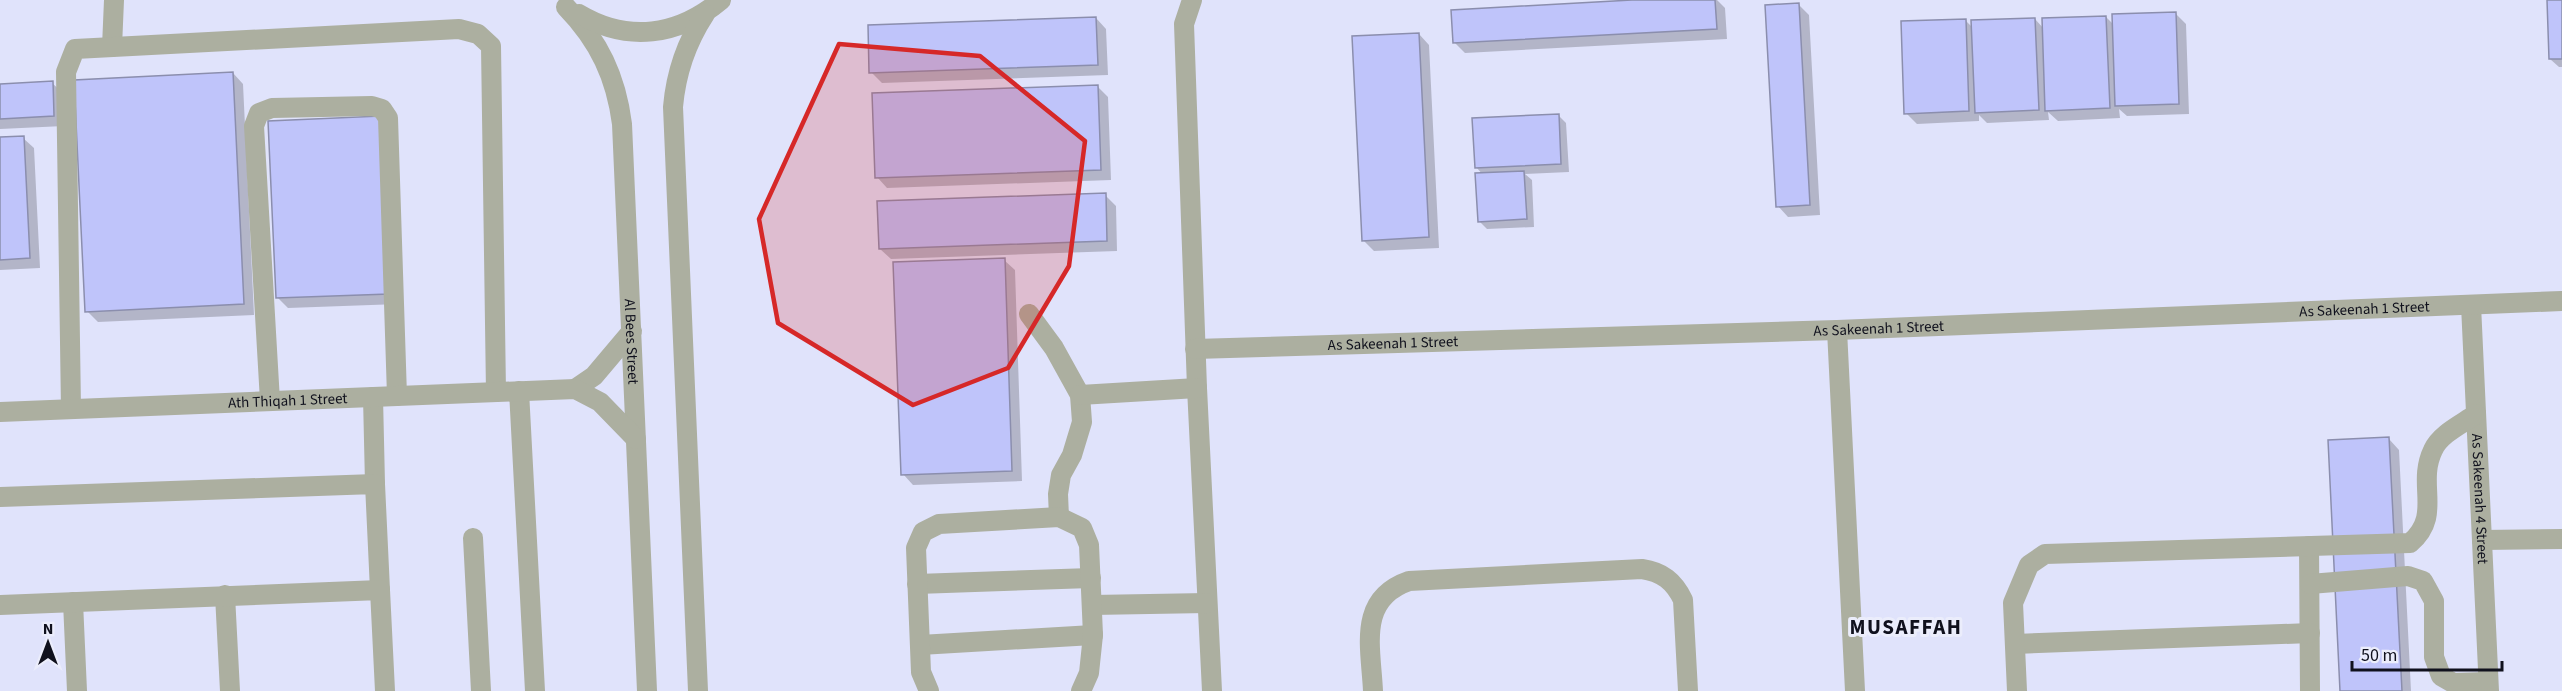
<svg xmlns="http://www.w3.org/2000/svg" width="2562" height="691" font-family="'Source Sans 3',sans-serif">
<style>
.built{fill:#e0e3fb}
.shadow{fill:#0003}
.building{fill:#bfc4fa;stroke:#8b8ead;stroke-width:1.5}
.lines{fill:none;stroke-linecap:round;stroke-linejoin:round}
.minor{stroke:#acafa0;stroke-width:20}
.marked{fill:#d62828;fill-opacity:0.2;stroke:#d62828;stroke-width:4.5;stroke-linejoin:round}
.labels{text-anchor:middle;stroke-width:6;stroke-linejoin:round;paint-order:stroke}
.street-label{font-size:15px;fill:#10111d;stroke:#ebedfb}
.district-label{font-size:21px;font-weight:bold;letter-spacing:1.5px;fill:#10111d;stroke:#ebedfb}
</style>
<rect width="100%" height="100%" fill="#ebedfb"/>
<path class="built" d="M0,0H2562V691H0Z"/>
<path class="shadow" d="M1660,0H1717L1725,8L1727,39L1465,53L1454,42Z
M2548,0H2562V67H2559L2550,59Z
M1798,4L1809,15L1820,215L1788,217L1778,206Z
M2175,13L2186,24L2189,114L2127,116L2119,109L2120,118L2058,121L2048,112L2049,120L1987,123L1979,115V121L1917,124L1906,113L1965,20L1973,28L2035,19L2044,29L2106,17L2114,25Z
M1096,18L1106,29L1108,75L882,83L871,72Z
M1419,34L1429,45L1439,248L1374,251L1363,240Z
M233,73L243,84L254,315L98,322L87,311Z
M52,83L63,93L64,126L0,129V85Z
M1098,87L1108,97L1111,180L887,188L877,177Z
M1558,115L1566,123L1569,172L1525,174L1532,180L1534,227L1487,229L1479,221L1483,175L1477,168Z
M391,129L399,304L288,308L278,298Z
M23,138L34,148L40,268L0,270V139Z
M1105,195L1116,206L1117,251L891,259L880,249Z
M1004,260L1015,270L1022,481L913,485L903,474Z
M2389,439L2399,450L2411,691H2342Z"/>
<path class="building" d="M1632,0H1715L1717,29L1453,43L1451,10Z
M2547,0H2562V59H2549Z
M1799,3L1810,205L1776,207L1765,5Z
M2176,12L2179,104L2115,106L2112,14Z
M2106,16L2110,108L2045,111L2042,18Z
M1096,17L1098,65L869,73L868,25Z
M2035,18L2039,110L1975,113L1971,20Z
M1966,19L1969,111L1904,114L1901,21Z
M1419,33L1429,237L1362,241L1352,36Z
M233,72L244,304L85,312L74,80Z
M53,81L54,116L0,119V84Z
M1098,85L1101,170L875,178L872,93Z
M1559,114L1561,164L1475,168L1472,118Z
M381,116L389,294L276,298L268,121Z
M24,136L30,258L0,260V137Z
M1524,171L1527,219L1478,222L1475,173Z
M1106,193L1107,241L879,249L877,201Z
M1005,258L1012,471L901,475L893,262Z
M2389,437L2402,691H2340L2328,440Z"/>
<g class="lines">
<g class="minor">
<path d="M1192,0L1184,24L1197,388L1212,691"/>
<path id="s1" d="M566,7C599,41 616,77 622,124L647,691"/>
<path d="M579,14C628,43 678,36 721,0"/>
<path d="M112,47L114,0"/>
<path id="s2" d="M2471,305L2489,691"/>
<path d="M1029,314L1054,348L1080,395L1082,422L1072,455L1061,475L1058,494L1059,517"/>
<path d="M1837,330L1855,691"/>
<path id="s3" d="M1195,349L1837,330L2562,301"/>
<path d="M575,389L594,376L632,331"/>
<path d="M519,391L535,691"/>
<path d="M1080,395L1197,388"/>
<path d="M373,397L375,484"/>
<path d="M270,401L254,126L259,113L272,108L372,106L382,109L388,118L397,396"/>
<path d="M71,409L66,72L75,49L459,29L478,34L491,46L496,392"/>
<path id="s4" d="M0,412L575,389L600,402L636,439"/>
<path d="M0,497L375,484L380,590"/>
<path d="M473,538L481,691"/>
<path d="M2482,540L2562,539"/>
<path d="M2309,546L2310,691"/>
<path d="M917,584L1091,578"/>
<path d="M2310,584L2408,576L2423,581L2434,601V657L2441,676L2453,683L2488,682"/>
<path d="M225,595L230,691"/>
<path d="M73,602L77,691"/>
<path d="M0,605L380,590L385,691"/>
<path d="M1092,605L1207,603"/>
<path d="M2015,644L2310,633"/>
<path d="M920,645L1093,635"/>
<path d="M698,691L673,107C676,72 686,43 705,14"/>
<path d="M929,691L921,672L916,548L923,532L939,524L1059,517L1082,528L1089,545L1093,635L1089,673L1081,691"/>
<path d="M1373,691C1371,647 1357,599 1409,581L1642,569C1662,572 1674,581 1683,600L1688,691"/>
<path d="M2017,691L2013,603L2029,565L2045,554L2410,543C2443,515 2416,485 2433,450C2440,434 2462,424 2476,414"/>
</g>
</g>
<path class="marked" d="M839,44L980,56L1085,141L1069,266L1008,368L913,405L778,323L759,219Z"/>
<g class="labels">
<g class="street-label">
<text dy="5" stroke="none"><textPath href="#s3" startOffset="1170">As Sakeenah 1 Street</textPath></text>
<text dy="5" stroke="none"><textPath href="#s3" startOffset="684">As Sakeenah 1 Street</textPath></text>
<text dy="5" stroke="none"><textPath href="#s1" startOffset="350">Al Bees Street</textPath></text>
<text dy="5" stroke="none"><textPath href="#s3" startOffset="198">As Sakeenah 1 Street</textPath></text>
<text dy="5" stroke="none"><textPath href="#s4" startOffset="288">Ath Thiqah 1 Street</textPath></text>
<text dy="5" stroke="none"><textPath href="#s2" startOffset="194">As Sakeenah 4 Street</textPath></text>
</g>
<g class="district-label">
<text x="1906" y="634">MUSAFFAH</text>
</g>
</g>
<g transform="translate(48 643)" stroke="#ebedfb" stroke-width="4.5" paint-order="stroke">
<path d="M0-4.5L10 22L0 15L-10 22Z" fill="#10111d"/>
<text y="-9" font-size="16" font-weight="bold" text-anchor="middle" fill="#10111d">N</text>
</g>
<path d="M2352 661v9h150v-9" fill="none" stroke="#10111d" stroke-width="3"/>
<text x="2361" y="661" font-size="18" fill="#10111d" stroke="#ebedfb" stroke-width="4.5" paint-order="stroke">50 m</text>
</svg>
